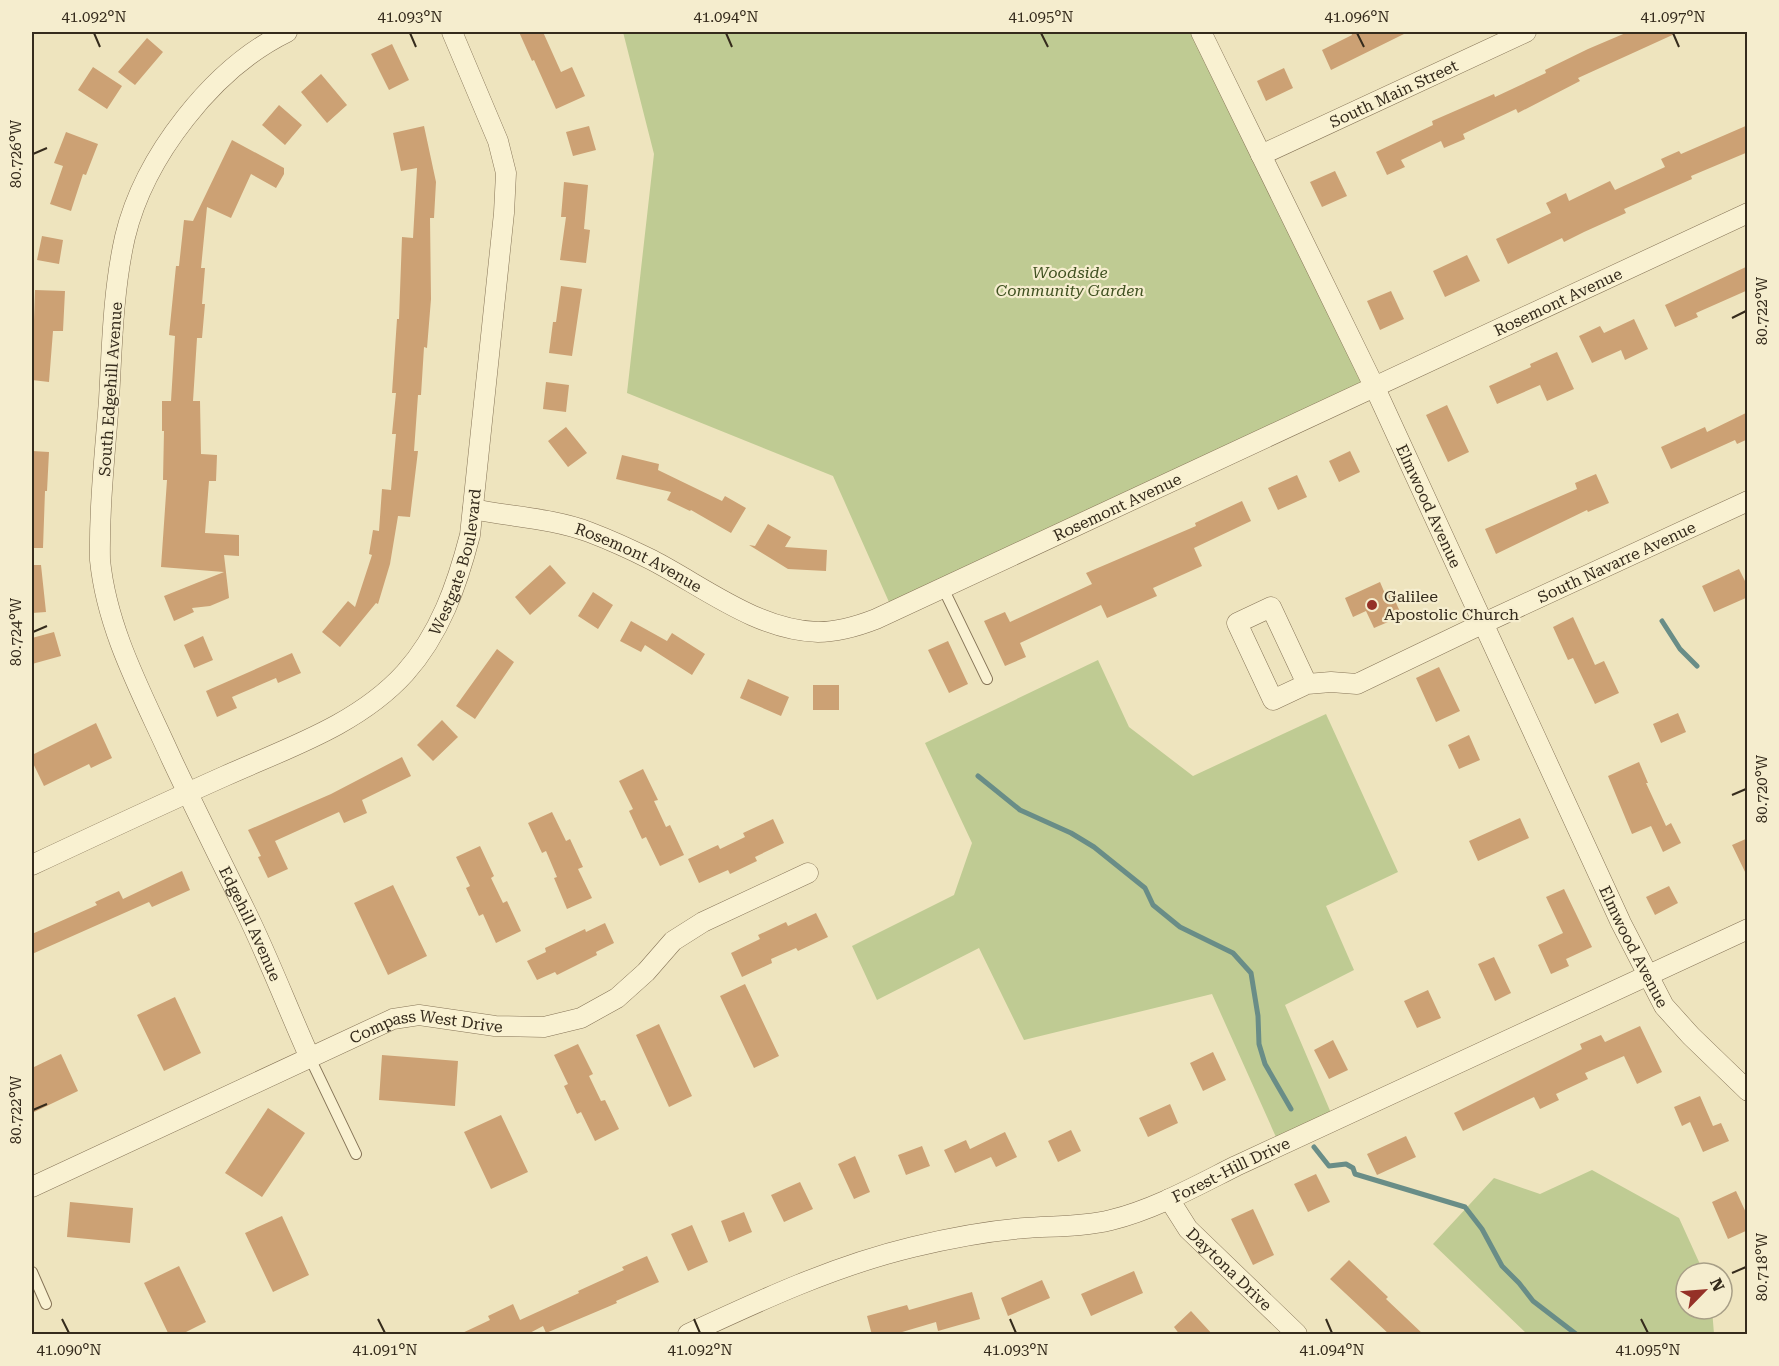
<svg xmlns="http://www.w3.org/2000/svg" width="1779" height="1366" font-family="'Roboto Serif',serif">
<style>
.green{fill:#bfcb93}
.lines{fill:none;stroke-linecap:round;stroke-linejoin:round}
.stream{stroke:#698d87;stroke-width:5}
.building{fill:#cca174}
.lane-casing{stroke:#867457;stroke-width:12}
.street-casing{stroke:#867457;stroke-width:21}
.lane{stroke:#f9f1d1;stroke-width:10}
.street{stroke:#f9f1d1;stroke-width:20}
.ticks{fill:none;stroke:#352b1c;stroke-width:2}
.poi-dot{fill:#953127;stroke:#f5edce;stroke-width:2}
.labels{text-anchor:middle;stroke-width:4.5;stroke-linejoin:round;paint-order:stroke}
.street-label{font-size:16px;fill:#352b1c;stroke:#f5edce}
.park-label{font-size:16px;font-style:italic;fill:#415222;stroke:#f5edce}
.poi-label{font-size:16px;fill:#352b1c;stroke:#f5edce;text-anchor:start}
.neatline{fill:none;stroke:#352b1c;stroke-width:2}
.ticks-label{font-size:15px;text-anchor:middle;fill:#352b1c}
</style>
<rect width="100%" height="100%" fill="#eee4be"/>
<path class="green" d="M623,32H1201L1375,388L893,611L833,476L627,393L654,154Z
M1098,660L1129,727L1193,776L1326,714L1398,872L1326,906L1354,970L1285,1005L1334,1120L1280,1146L1212,994L1024,1040L979,948L877,1000L852,946L954,895L972,843L925,743Z
M1592,1170L1679,1218L1704,1273H1686V1309H1712L1714,1334H1527L1433,1244L1494,1178L1540,1194Z"/>
<g class="lines">
<path class="stream" d="M1662,621L1680,649L1697,666
M978,776L1020,810L1071,833L1094,847L1145,888L1153,905L1180,927L1233,953L1251,973L1258,1016L1259,1044L1265,1064L1291,1109
M1314,1147L1329,1166L1346,1164L1353,1168L1355,1174L1465,1207L1482,1229L1502,1266L1519,1283L1533,1301L1576,1334"/>
</g>
<path class="building" d="M519,32H543L561,72L572,67L585,96L556,109L534,60L532,61Z
M1351,32H1408L1331,70L1322,50L1352,35Z
M1628,32H1679L1578,78L1580,81L1518,113L1516,109L1463,134L1465,139L1444,148L1441,141L1401,160L1405,167L1387,175L1376,152L1433,125L1432,121L1494,94L1495,97L1546,73L1545,70L1588,49Z
M147,38L163,52L135,85L118,72Z
M392,44L409,80L389,90L371,54Z
M93,67L122,86L107,109L78,90Z
M1284,68L1293,88L1266,101L1257,81Z
M321,74L347,105L327,123L301,92Z
M279,105L302,125L285,145L262,125Z
M1748,125V152L1691,176L1692,179L1624,209L1626,213L1584,232L1564,242L1562,238L1508,264L1496,239L1551,213L1546,203L1566,193L1569,201L1610,181L1615,190L1665,167L1661,159L1679,151L1681,154Z
M424,126L436,182L434,218H430L431,299L427,348L424,347L421,395H418L414,451H418L410,517L398,516L390,564L378,604L376,603L340,647L322,632L348,601L355,607L372,555L369,554L373,530L379,531L382,489L391,490L396,434H392L396,393H392L397,319H399L402,237L413,238L417,168L401,171L393,133Z
M589,126L596,150L573,156L566,132Z
M66,132L98,144L86,175L83,174L71,211L50,204L63,166L54,163Z
M232,140L284,168V174L276,188L251,174L231,218L207,207L201,268H205L202,304H205L202,338H197L193,401H200L201,454L217,455L216,481H209L205,533L239,535V556L224,555L229,598L210,606L192,608L194,612L174,621L164,596L224,572L161,567L167,480H163L164,431H162V401H171L175,336L169,335L176,266H179L184,220L193,221Z
M1335,171L1347,196L1322,207L1310,182Z
M564,182L588,185L584,229L590,230L586,263L560,260L566,217H561Z
M42,236L63,240L59,264L37,260Z
M1467,255L1480,281L1445,297L1433,271Z
M1748,266V290L1696,313L1698,317L1675,327L1665,305Z
M561,286L582,289L572,356L549,353L553,322H556Z
M35,290L65,291L63,331H53L49,382L32,380Z
M1391,291L1404,319L1380,330L1367,301Z
M1634,319L1648,349L1625,360L1621,350L1592,363L1579,336L1600,326L1604,333Z
M1557,352L1574,389L1547,401L1540,385L1497,404L1489,386L1531,367L1530,364Z
M546,382L569,385L566,412L543,409Z
M1447,405L1469,452L1448,462L1426,415Z
M1748,412V439L1737,444L1735,440L1671,469L1661,447L1705,427L1707,432Z
M566,427L587,453L568,467L548,441Z
M32,451L49,452L47,491H45L43,548H32Z
M1350,451L1360,472L1339,482L1329,461Z
M622,455L659,464L658,470L722,501L725,496L746,508L731,533L691,510L690,511L667,500L671,492L616,479Z
M1596,474L1609,503L1588,512L1587,510L1496,554L1485,529L1577,489L1575,483Z
M1297,475L1307,497L1278,510L1268,488Z
M1242,501L1251,521L1194,548L1202,566L1153,588L1157,596L1107,618L1101,605L1020,643L1026,657L1005,666L984,621L1005,612L1010,622L1092,584L1086,573L1196,526L1195,523Z
M768,524L791,537L785,547L827,550L826,571L788,569L749,545L755,546Z
M32,565H41L46,612L32,613Z
M550,565L566,583L530,615L515,597Z
M1739,569L1748,587V597L1714,612L1702,586Z
M1380,582L1386,596L1392,594L1402,616L1374,628L1366,611L1353,617L1345,598Z
M593,592L613,605L598,629L578,616Z
M1573,617L1595,665L1604,661L1619,693L1595,704L1573,658L1568,660L1553,627Z
M631,621L667,641L672,633L705,654L692,675L645,645L641,652L620,641Z
M54,632L61,656L32,664V638Z
M203,636L213,660L194,668L184,645Z
M948,641L968,684L949,693L928,650Z
M497,649L514,662L475,719L456,706Z
M292,653L301,673L278,683L276,678L232,697L237,708L217,717L206,691Z
M1439,667L1460,711L1436,722L1416,678Z
M748,679L789,697L781,716L740,698Z
M813,685H839V710H813Z
M1678,713L1686,732L1661,743L1653,724Z
M442,720L458,737L433,761L417,745Z
M96,723L112,758L91,768L89,764L44,786L32,761V755Z
M1469,735L1480,760L1459,769L1448,745Z
M402,757L411,776L362,800L367,813L344,823L339,812L275,841L288,869L268,878L258,857L261,856L248,830L331,794Z
M1639,762L1648,783H1646L1666,826L1671,823L1681,843L1663,852L1651,826L1632,834L1608,776Z
M643,769L658,800L654,801L666,827L670,825L684,855L660,866L646,837L642,839L629,811L633,809L619,781Z
M552,812L566,841L570,839L583,867L578,869L592,898L567,909L554,878L557,877L546,851L542,853L528,823Z
M1520,818L1529,838L1478,861L1469,841Z
M773,819L784,843L755,857L757,861L730,874L728,870L699,883L688,859L718,845L720,849L745,837L743,833Z
M1748,838V878L1732,845Z
M480,846L494,876L491,878L503,903L507,901L521,931L496,943L483,914L479,916L466,888L470,886L456,857Z
M182,871L190,890L152,907L149,902L32,954V934L97,905L95,902L119,891L123,899Z
M393,885L427,956L388,975L354,903Z
M1669,886L1678,903L1655,915L1646,897Z
M1564,889L1592,947L1566,959L1569,966L1551,974L1538,945L1563,933L1546,897Z
M816,913L828,937L798,951L796,948L771,959L772,963L742,977L731,953L760,939L758,935L786,922L788,926Z
M605,923L614,943L596,952L597,955L557,975L555,972L537,980L527,961L546,952L545,948L585,929L586,932Z
M1494,957L1511,993L1495,1001L1478,964Z
M745,984L779,1056L754,1068L720,996Z
M1428,990L1441,1018L1417,1028L1404,1001Z
M175,997L201,1053L164,1071L137,1015Z
M659,1024L692,1096L669,1107L636,1035Z
M1640,1026L1662,1072L1637,1084L1624,1056L1585,1073L1588,1079L1556,1094L1559,1100L1540,1109L1534,1097L1463,1131L1454,1113L1582,1049L1580,1044L1601,1035L1605,1042Z
M1333,1040L1348,1070L1329,1079L1314,1050Z
M578,1044L593,1074L589,1076L601,1101L605,1100L619,1129L595,1141L581,1112L577,1114L564,1086L568,1084L554,1055Z
M1213,1052L1226,1080L1203,1091L1190,1063Z
M61,1054L78,1091L32,1113V1068Z
M382,1055L458,1061L455,1106L379,1100Z
M1700,1096L1713,1126L1721,1123L1729,1141L1703,1152L1690,1122L1682,1126L1674,1107Z
M1170,1104L1178,1123L1148,1137L1139,1118Z
M268,1108L305,1133L262,1197L225,1173Z
M501,1115L528,1172L491,1189L464,1132Z
M1071,1130L1081,1151L1058,1162L1048,1141Z
M1005,1132L1017,1157L996,1167L991,1157L955,1173L944,1150L966,1140L970,1149Z
M1406,1136L1416,1157L1377,1175L1367,1154Z
M922,1146L930,1166L906,1175L898,1155Z
M855,1156L870,1192L854,1199L838,1164Z
M1316,1174L1330,1202L1308,1212L1294,1184Z
M800,1182L813,1209L784,1222L771,1195Z
M1736,1191L1748,1217V1230L1728,1239L1712,1202Z
M70,1202L133,1208L130,1243L67,1237Z
M1253,1209L1274,1255L1253,1265L1231,1219Z
M744,1212L752,1232L729,1242L721,1221Z
M282,1216L309,1275L273,1292L245,1233Z
M692,1225L708,1262L688,1271L671,1234Z
M647,1256L659,1282L616,1301L617,1303L546,1333L543,1326L526,1335H458L490,1320L488,1316L513,1304L520,1320L579,1293L578,1291L624,1270L622,1267Z
M1349,1260L1388,1297L1386,1299L1424,1335H1390L1330,1279Z
M179,1266L206,1322L180,1335H169L144,1283Z
M1134,1271L1143,1293L1091,1316L1081,1294Z
M1042,1280L1050,1298L1008,1316L1001,1298Z
M972,1292L980,1319L938,1331L936,1322L892,1335H872L867,1316L907,1305L909,1310Z
M1191,1311L1213,1335H1180L1174,1327Z"/>
<g class="lines">
<defs>
<path id="lane" d="M943,588L987,679
M310,1058L356,1154
M32,1272L46,1304"/>
<g id="street">
<path id="s1" d="M287,32C213,68 144,157 125,237C113,290 112,346 109,400C105,453 99,507 100,560C107,631 143,695 172,760C196,811 221,861 246,912C269,959 288,1009 310,1058"/>
<path id="s2" d="M1201,32L1375,388L1621,923L1664,1006L1691,1036L1748,1091"/>
<path id="s3" d="M1261,155L1526,32"/>
<path id="s4" d="M473,509C511,517 552,518 589,532C610,540 632,550 652,560C704,587 757,630 818,632C839,632 858,626 876,619L1748,213"/>
<path id="s5" d="M1307,684L1271,607L1237,623L1273,700L1307,684L1331,682L1357,684L1484,623L1748,501"/>
<path id="s6" d="M32,865C96,835 160,805 225,776C287,748 358,725 405,673C440,634 457,585 470,535L504,213L506,173L498,141L452,32"/>
<path id="s7" d="M32,1187L393,1019L419,1015L495,1026L544,1027L581,1018L617,998L646,972L673,941L703,922L808,873"/>
<path id="s8" d="M1169,1199L1188,1229L1297,1334"/>
<path id="s9" d="M688,1334C761,1300 834,1266 913,1247C950,1238 987,1231 1025,1228C1053,1226 1083,1227 1111,1220C1155,1209 1196,1186 1236,1166L1748,929"/>
</g>
</defs>
<use href="#lane" class="lane-casing"/>
<use href="#street" class="street-casing"/>
<use href="#lane" class="lane"/>
<use href="#street" class="street"/>
</g>
<path class="ticks" d="M94,33L100,47M410,33L416,47M726,33L732,47M1041,33L1048,47M1357,33L1364,47M1673,33L1679,47M33,154L47,148M1732,318L1746,311M33,632L47,626M1732,795L1746,789M33,1110L47,1104M1732,1273L1746,1267M62,1319L69,1333M378,1319L385,1333M694,1319L700,1333M1010,1319L1016,1333M1326,1319L1332,1333M1641,1319L1648,1333"/>
<circle class="poi-dot" cx="1372" cy="605" r="6"/>
<g class="labels">
<g class="street-label">
<text dy="6" stroke="none"><textPath href="#s3" startOffset="146">South Main Street</textPath></text>
<text dy="6" stroke="none"><textPath href="#s4" startOffset="1182">Rosemont Avenue</textPath></text>
<text transform="translate(110 389) rotate(-86)" y="6">South Edgehill Avenue</text>
<text dy="6" stroke="none"><textPath href="#s2" startOffset="526">Elmwood Avenue</textPath></text>
<text dy="6" stroke="none"><textPath href="#s4" startOffset="696">Rosemont Avenue</textPath></text>
<text dy="6" stroke="none"><textPath href="#s4" startOffset="174">Rosemont Avenue</textPath></text>
<text dy="6" stroke="none"><textPath href="#s6" startOffset="546">Westgate Boulevard</textPath></text>
<text dy="6" stroke="none"><textPath href="#s5" startOffset="582">South Navarre Avenue</textPath></text>
<text dy="6" stroke="none"><textPath href="#s1" startOffset="988">Edgehill Avenue</textPath></text>
<text dy="6" stroke="none"><textPath href="#s2" startOffset="1012">Elmwood Avenue</textPath></text>
<text dy="6" stroke="none"><textPath href="#s7" startOffset="430">Compass West Drive</textPath></text>
<text dy="6" stroke="none"><textPath href="#s9" startOffset="572">Forest-Hill Drive</textPath></text>
<text dy="6" stroke="none"><textPath href="#s8" startOffset="93">Daytona Drive</textPath></text>
</g>
<g class="park-label">
<text x="1070" y="278">Woodside<tspan x="1070" dy="18">Community Garden</tspan></text>
</g>
<g class="poi-label">
<text x="1384" y="602">Galilee<tspan x="1384" dy="18">Apostolic Church</tspan></text>
</g>
</g>
<rect width="1779" height="1366" fill="none" stroke="#f5edce" stroke-width="66"/>
<g transform="translate(1704 1291) rotate(65)"><circle r="28" fill="#f5edce" stroke="#a89f87" stroke-width="1.5"/>
<path d="M0-4.5L10 22L0 15L-10 22Z" fill="#953127"/>
<text y="-9" font-size="16" font-weight="bold" text-anchor="middle" fill="#352b1c">N</text>
</g>
<rect x="33" y="33" width="1713" height="1300" class="neatline"/>
<g class="ticks-label">
<text x="94" y="22">41.092°N</text>
<text x="410" y="22">41.093°N</text>
<text x="726" y="22">41.094°N</text>
<text x="1041" y="22">41.095°N</text>
<text x="1357" y="22">41.096°N</text>
<text x="1673" y="22">41.097°N</text>
<text transform="translate(16 154) rotate(-90)" y="5">80.726°W</text>
<text transform="translate(1762 311) rotate(-90)" y="5">80.722°W</text>
<text transform="translate(16 632) rotate(-90)" y="5">80.724°W</text>
<text transform="translate(1762 789) rotate(-90)" y="5">80.720°W</text>
<text transform="translate(16 1110) rotate(-90)" y="5">80.722°W</text>
<text transform="translate(1762 1267) rotate(-90)" y="5">80.718°W</text>
<text x="69" y="1355">41.090°N</text>
<text x="385" y="1355">41.091°N</text>
<text x="700" y="1355">41.092°N</text>
<text x="1016" y="1355">41.093°N</text>
<text x="1332" y="1355">41.094°N</text>
<text x="1648" y="1355">41.095°N</text>
</g>
</svg>
